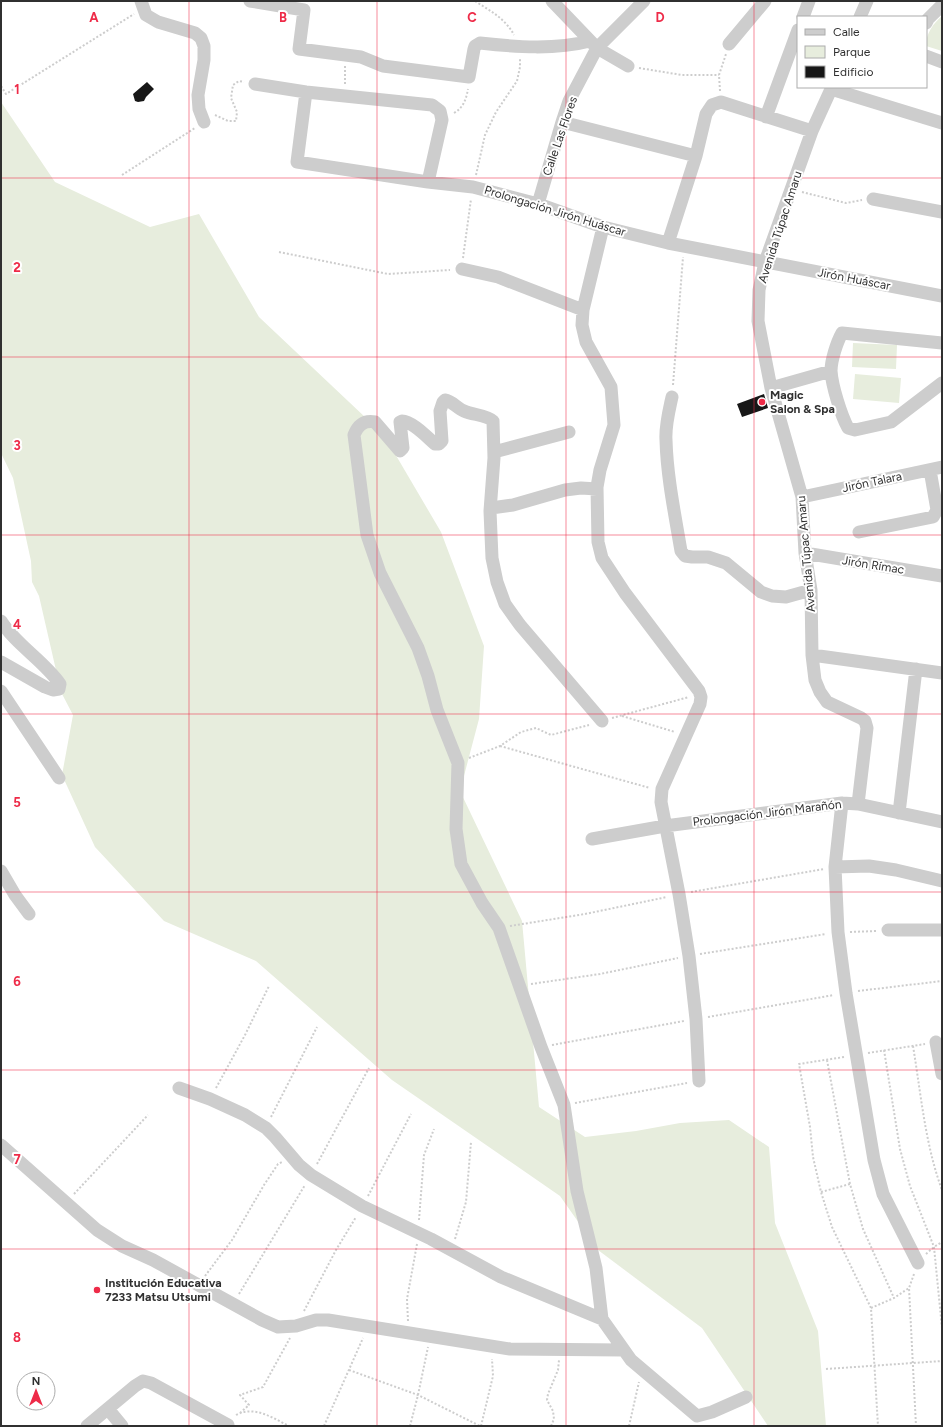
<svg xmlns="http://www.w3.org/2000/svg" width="943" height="1427" font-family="Figtree,sans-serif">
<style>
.green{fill:#e7eddd}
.building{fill:#171717}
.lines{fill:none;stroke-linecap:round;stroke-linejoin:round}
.path{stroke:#cdcdcd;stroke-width:2;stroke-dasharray:2 2;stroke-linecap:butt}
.minor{stroke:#cdcdcd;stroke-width:13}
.grid{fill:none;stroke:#ee2b48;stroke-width:1;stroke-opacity:0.55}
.poi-dot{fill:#ee2b48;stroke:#fff;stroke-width:1.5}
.labels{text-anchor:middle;stroke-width:4;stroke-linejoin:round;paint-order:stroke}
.street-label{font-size:12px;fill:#303030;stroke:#fff}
.poi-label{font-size:12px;font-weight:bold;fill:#303030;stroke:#fff;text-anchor:start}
.grid-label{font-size:13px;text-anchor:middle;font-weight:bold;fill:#ee2b48;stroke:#fff;stroke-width:4;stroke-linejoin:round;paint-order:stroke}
</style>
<rect width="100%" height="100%" fill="#fff"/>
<path class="green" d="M942,16V51L926,46C926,33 933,24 942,16Z
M1,102L55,182L150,227L199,214L259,317L384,435L441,532L484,646L479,719L460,791L522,921L539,1107L585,1137L636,1131L680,1123L729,1120L769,1147L775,1223L818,1331L826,1426H768L702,1328L598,1250L560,1196L392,1080L256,961L164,921L95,847L62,775L73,715L61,692L39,596L32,582L31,561L13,478L1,453Z
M853,343L897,345L896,369L852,367Z
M855,374L901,378L899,403L853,399Z"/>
<path class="building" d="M147,82L154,89L146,97L144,101L138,102L135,101L133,94Z
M764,394L768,408L742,417L737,404Z"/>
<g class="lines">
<path class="path" d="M475,1C490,11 505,18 514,35
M639,68L682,75H719
M345,84V66
M1,86L6,94L134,14
M720,91L719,75L726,54
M454,113C463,108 466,100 468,89
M215,115L228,121H236L237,112L231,98L233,85L239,81L244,82
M122,175L195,128
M476,175L485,135L496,112L517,81L520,67V58
M802,192L846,203L862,200
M279,252L388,274L450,270
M463,258L471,199
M673,385L683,257
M622,716L675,732
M612,718L689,697
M500,746L650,788
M469,758L500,746L521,732L536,728L551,735L589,725
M691,892L824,869
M510,926L585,914L667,897
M850,932L876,931
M700,954L826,934
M531,984L600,974L678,958
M858,991L942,981
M708,1017L834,995
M552,1045L684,1021
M913,1046C921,1094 925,1144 942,1190
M884,1050L900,1149L910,1186L934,1247L942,1328
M868,1053L925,1044
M844,1057L799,1064L810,1127L813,1157L821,1192L832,1227L871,1308L878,1426
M827,1060L850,1184L863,1229L894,1298
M216,1088L245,1035L269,986
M575,1103L687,1083
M271,1117L317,1027
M317,1164L369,1068
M821,1192L850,1184
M74,1194L148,1115
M368,1196L411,1114
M419,1220L424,1155L434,1129
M455,1239L466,1202L471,1142
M926,1254L934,1247L942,1242
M914,1274L909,1288L916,1426
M205,1276L232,1240L264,1185L278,1164L282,1162
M239,1294L305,1185
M871,1308L894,1298L909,1288
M304,1311L336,1250L356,1217
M408,1321L407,1299L417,1244
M826,1369L942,1361
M349,1370L418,1395L480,1426
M240,1413L249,1405L240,1395L263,1387L290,1338
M236,1415C254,1405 273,1418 289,1426
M324,1426L363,1338
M410,1426L418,1395L428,1347
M481,1426L493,1376L492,1359
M551,1426L554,1419L553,1411L547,1400L548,1394L558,1370L559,1360
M629,1426L639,1382"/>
<path class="minor" d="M141,1L146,15L158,22L195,33L201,38L204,46V60L198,95L199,109L204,122
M250,1L304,10L299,49L361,57L383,66L469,77L474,49L475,46L480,43C516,47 555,50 590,41
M552,1L597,48L628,66
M803,17L809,1
M860,17L867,1
M926,23L928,19L942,5
M729,44L765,1
M926,56L942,62
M255,84L306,92L432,105L440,111L442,120L428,182
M832,87L812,131L765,262L759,290L758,321L771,388L802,497L805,553L811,590L812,655L815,680L820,692L827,702L861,718L865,721L867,728L858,804
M831,89L942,123
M306,92L297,162L428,182L473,187L538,204L603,227L668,243L942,296
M766,117L798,30
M562,122L696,156
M873,199L942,212
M538,204L562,122L569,101L597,48L644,1
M603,227L583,310L582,325L586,342L611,387L614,425L600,470L597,487L598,542L602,558L625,593L699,691L701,697L700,704L662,789L661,802L679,894L689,956L696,1019L699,1081
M668,243L696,156L706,114L712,105L721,102L812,131
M462,269L498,277L583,310
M942,343L842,333C837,342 831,360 831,371C832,386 841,415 848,428L855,430L891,422L942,383
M771,388L831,371
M672,397C669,411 665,426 666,440C667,477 675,515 681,551L685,556L692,557H708L726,563L761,592L772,596L786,597L811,590
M494,452L569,432
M802,497L942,467
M491,508L513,505L565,490L581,488L597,489
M859,532L933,517L937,510L930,470
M805,553L942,576
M1,621C16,645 43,660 60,684L59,689L53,690L45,687L1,662
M812,655L942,673
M1,691L59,778
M602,721L520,625L505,604L497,582L492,558L490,511L494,458L493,421C487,415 473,415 464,411C457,408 452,401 445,400L443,402L440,411L442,441L439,444H435C428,438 412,421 402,421L400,422L403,448L400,451L375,422C364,420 358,425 354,435L367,535L380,573L418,648L428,676L437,710L458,763L456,829L461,864L482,903L499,928L541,1047L564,1105L577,1191L596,1268L602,1319L631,1360L697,1416L712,1412L746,1397
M842,803L835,867L838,932L846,993L874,1160L883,1194L918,1263
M899,813L916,669
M592,839L665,826L842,803L858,804L942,822
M835,867L869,866L896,870L942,881
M1,871L15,895L29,914
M888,930H942
M936,1042L942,1074
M179,1088L210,1099L245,1115L266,1128L275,1137L299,1165L311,1175L362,1206L431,1239L501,1277L602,1319
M1,1145L97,1230L122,1246L153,1260L262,1320L278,1327L296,1326L316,1320H328L510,1349L623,1350
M108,1409L122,1426
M87,1426L135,1386L143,1381L151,1383L228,1425L227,1426"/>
</g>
<path class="grid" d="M189,1V1426M377,1V1426M566,1V1426M754,1V1426M1,178H942M1,357H942M1,535H942M1,714H942M1,892H942M1,1070H942M1,1249H942"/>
<g class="poi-dot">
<circle cx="762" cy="402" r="4"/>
<circle cx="97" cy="1290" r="4"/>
</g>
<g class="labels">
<g class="street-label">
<text transform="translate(560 136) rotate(-71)" y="4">Calle Las Flores</text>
<text transform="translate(555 211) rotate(17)" y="4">Prolongación Jirón Huáscar</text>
<text transform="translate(780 227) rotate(-72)" y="4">Avenida Túpac Amaru</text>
<text transform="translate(854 279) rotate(11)" y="4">Jirón Huáscar</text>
<text transform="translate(872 482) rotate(-12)" y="4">Jirón Talara</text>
<text transform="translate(806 554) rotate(-95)" y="4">Avenida Túpac Amaru</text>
<text transform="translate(873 565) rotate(9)" y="4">Jirón Rímac</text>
<text transform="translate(767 813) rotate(-7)" y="4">Prolongación Jirón Marañón</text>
</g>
<g class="poi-label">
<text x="770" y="399">Magic<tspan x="770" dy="14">Salon &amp; Spa</tspan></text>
<text x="105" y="1287">Institución Educativa<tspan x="105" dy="14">7233 Matsu Utsumi</tspan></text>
</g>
</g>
<g class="grid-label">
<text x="94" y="22">A</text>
<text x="283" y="22">B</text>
<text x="472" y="22">C</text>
<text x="660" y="22">D</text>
<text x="17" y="94">1</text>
<text x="17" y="272">2</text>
<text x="17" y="450">3</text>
<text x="17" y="629">4</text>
<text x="17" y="807">5</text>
<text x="17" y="986">6</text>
<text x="17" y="1164">7</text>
<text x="17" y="1342">8</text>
</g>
<rect width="943" height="1427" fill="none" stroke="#303030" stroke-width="4"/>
<rect x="797" y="16" width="130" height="72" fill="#ffffff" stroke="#acacac"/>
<rect x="805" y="29" width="20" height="6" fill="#cdcdcd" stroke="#acacac"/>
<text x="833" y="36" font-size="12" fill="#303030">Calle</text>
<rect x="805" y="46" width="20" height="12" fill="#e7eddd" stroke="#acacac"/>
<text x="833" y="56" font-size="12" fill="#303030">Parque</text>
<rect x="805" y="66" width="20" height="12" fill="#171717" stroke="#acacac"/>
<text x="833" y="76" font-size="12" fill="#303030">Edificio</text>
<g transform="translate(36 1391)"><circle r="19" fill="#ffffff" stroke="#acacac"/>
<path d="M0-3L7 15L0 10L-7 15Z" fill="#ee2b48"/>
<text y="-6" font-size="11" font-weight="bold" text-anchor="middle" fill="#303030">N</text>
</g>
</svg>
